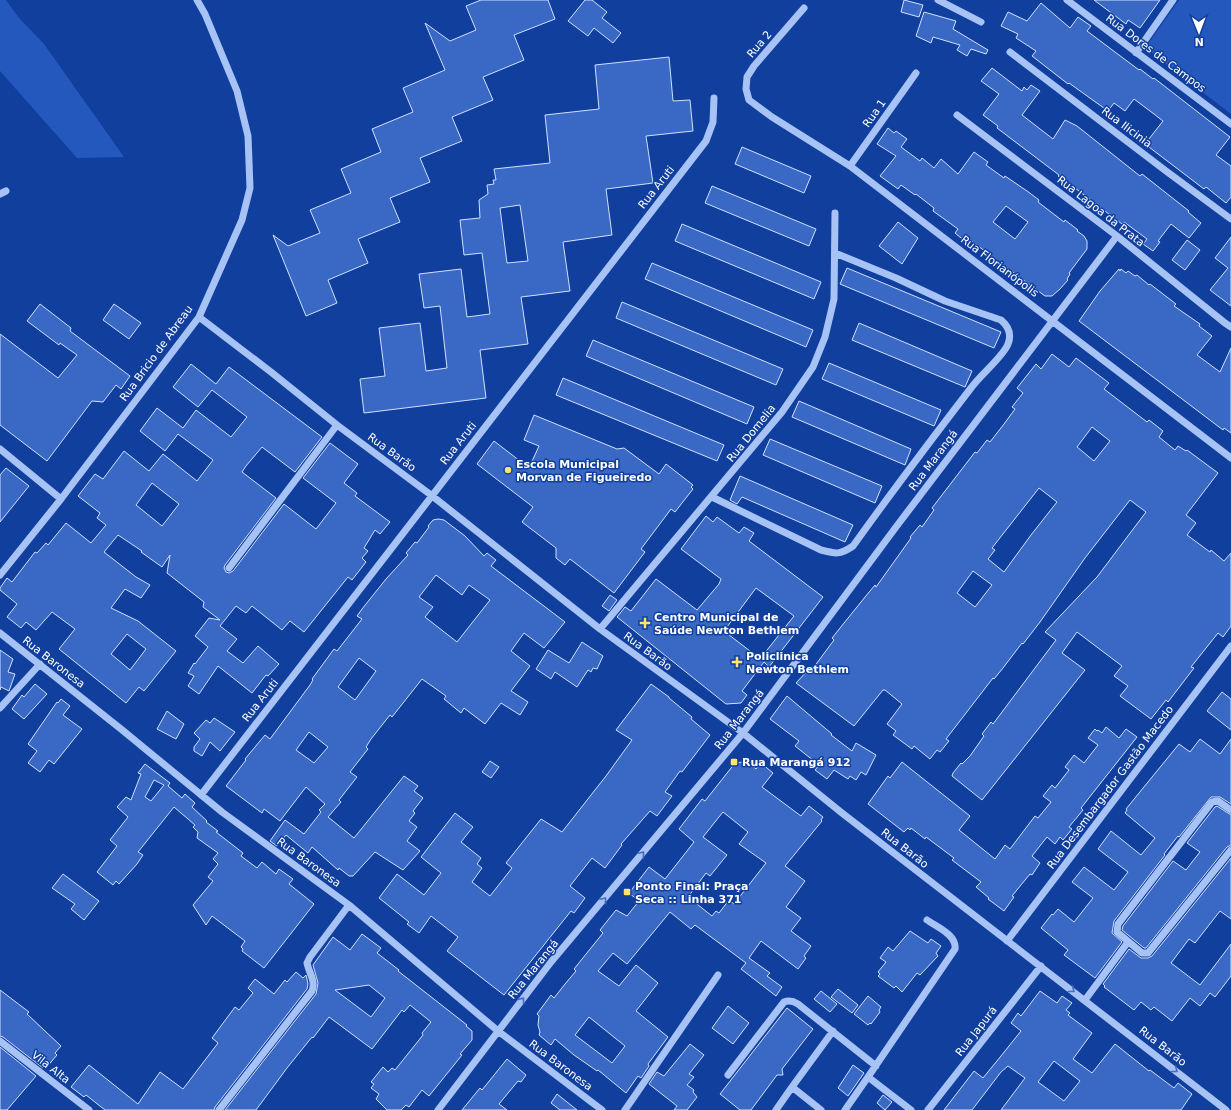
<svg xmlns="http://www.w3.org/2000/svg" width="1231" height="1110" font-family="'DejaVu Sans',sans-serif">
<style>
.green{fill:#2458bc}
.building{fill:#3a69c5;stroke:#d0e0fe;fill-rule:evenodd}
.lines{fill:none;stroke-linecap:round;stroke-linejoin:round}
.minor{stroke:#a7c2f5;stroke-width:7}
.oneway{stroke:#466dbc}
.poi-dot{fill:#ffe56b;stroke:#113f9e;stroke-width:1.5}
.labels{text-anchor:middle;stroke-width:3;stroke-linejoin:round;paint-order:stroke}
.street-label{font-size:11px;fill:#fff;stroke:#113f9e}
.poi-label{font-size:11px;font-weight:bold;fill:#fff;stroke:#113f9e;text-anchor:start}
</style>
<rect width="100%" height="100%" fill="#113f9e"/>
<path class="green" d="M0,0H6L19,18L44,44L124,157L77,158L0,71Z
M1179,0H1231V114L1145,48Z"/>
<path class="building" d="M481,0H548L555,19L514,35L524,60L483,77L493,100L452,117L462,141L420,158L430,182L390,198L400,222L358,239L368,263L328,280L337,303L306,316L273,235L288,246L320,233L310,210L351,193L341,169L381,152L372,129L413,112L403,88L445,70L425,23L450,41L476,30L466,6Z
M585,0H592L607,12L602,18L621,33L613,43L594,28L588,36L568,21Z
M904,0L923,5L919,17L901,12Z
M1094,0H1160L1140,28L1128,20L1126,24Z
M1041,3L1070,28L1078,17L1091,26L1087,31L1139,70L1140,69L1153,79L1154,78L1230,137L1216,155L1231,166V197L1226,203L1206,187L1204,189L1145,144L1163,121L1154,114L1134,99L1125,111L1114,103L1108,111L1069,83L1068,84L1032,56L1036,51L1016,38L1018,34L1001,26L1008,12L1027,21Z
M924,12L956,21L953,29L988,50L986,54L971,49L967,56L957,50L960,45L933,37L931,43L916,36Z
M669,57L673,101L690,100L693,131L646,136L653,183L606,189L612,235L563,242L570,291L521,297L528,344L480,350L486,398L364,413L360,379L385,376L379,328L420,323L426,371L447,368L440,306L424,308L419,274L461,269L467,317L490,314L482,253L464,255L460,220L480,218L479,200L488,194L487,185L494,184L493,180H496L494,169L550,163L545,115L599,109L595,65ZM520,205L528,261L507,263L500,208Z
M992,68L1022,91L1024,87L1027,90L1031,85L1040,91L1022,115L1053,139L1065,120L1077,126L1140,176L1142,174L1189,211L1188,212L1201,223L1189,238L1171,224L1158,241L1160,242L1153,251L1143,244L1147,239L1124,222L1122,224L1071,185V186L1058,176L1059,175L997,128L998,126L983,115L999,94L981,81Z
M888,128L894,133L896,131L907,139L901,147L920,161L922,158L934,168L941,159L958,174L974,152L988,162L986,165L1004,178L1005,176L1027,191L1039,200L1038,202L1064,222L1065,220L1078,230L1077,231L1084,236L1087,241V249L1069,273L1070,274L1067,279L1068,280L1060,289L1052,296H1045L1003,265L1002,267L989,257L990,255L969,239L966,242L955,233L958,229L933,211L934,208L916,194L915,195L901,185L898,189L880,176L896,156L877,144ZM1006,206L1028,222L1015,239L993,222Z
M742,147L811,176L804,193L735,164Z
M712,186L816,229L809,246L705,203Z
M898,222L918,238L902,264L879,246Z
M682,224L821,282L814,299L675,241Z
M1231,237V306L1210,290L1228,268L1215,258Z
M1187,240L1200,250L1185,270L1172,260Z
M652,263L813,330L806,347L645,279Z
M847,268L1001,332L994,348L840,284Z
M1119,269L1120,271L1121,269L1126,273L1128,271L1135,276L1137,275L1149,285L1150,284L1176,304L1174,306L1200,324L1199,326L1212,336L1197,355L1220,372L1231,348V433L1224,428L1223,430L1194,408L1079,321L1100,291Z
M622,302L783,369L776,385L616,318Z
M40,304L71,328L70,331L130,376L121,389L116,385L103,402L92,401L47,461L0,425V334L58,378L77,355L60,343L59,345L27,321Z
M114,304L141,323L129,339L103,320Z
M859,323L972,371L965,387L852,340Z
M593,340L754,407L747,424L586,356Z
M1052,354L1069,367L1076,358L1109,383L1104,389L1147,422L1149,420L1163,431L1159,437L1175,450L1178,446L1186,451L1187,450L1218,473L1186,515L1196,523L1187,535L1210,552L1211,550L1224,561L1231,553V626L1223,637L1218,633L1191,667L1194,668L1168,702L1166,700L1151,719L1120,696L1128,686L1114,676L1122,666L1077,632L1062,653L1085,670L982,800L952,776L953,773L961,763L962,764L970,756L984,736L982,734L991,722L993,724L1056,640L1045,632L1097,577L1146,512L1130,500L1085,558L1040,622L1023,644L1022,643L1003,668L994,679L993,678L946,739L949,741L940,752L937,750L930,759L914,746L912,749L893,735L896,731L887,724L902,704L885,690H883L854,726L796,683L809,669L811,671L834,640L832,638L865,597L875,585L876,587L911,538L910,537L920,525L922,527L934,510L932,508L975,452L977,453L987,440L990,442L1004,424L1015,409L1012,407L1023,393L1017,388L1036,364L1041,369ZM1092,427L1110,441L1094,461L1077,447ZM1039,488L1057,502L1031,535L1004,572L988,559L995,550L992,548ZM973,571L992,585L975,607L957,593Z
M829,363L941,410L934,426L822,379Z
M191,364L216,384L229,367L322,437L295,472L262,447L246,466L242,472L276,498L225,565L224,568L226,572L229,573L233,571L284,504L316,529L336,503L303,478L330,443L358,464L344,483L357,493L355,496L390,522L380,534L375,530L364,548L368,551L362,558L366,562L352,580L348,577L304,632L290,621L282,630L252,606L246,613L236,606L220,626L237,639L227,651L243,663L258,646L279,664L268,676L266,675L252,693L218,666L199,694L188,686L194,676L188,673L194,663L195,664L208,647L195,636L209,618L220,620L203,607L204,602L167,573L170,555L162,567L141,552L142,551L118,535L104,552L136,577L150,585L141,598L125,589L111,608L138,621L176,651L144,691L139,687L126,703L59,649L75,629L52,612L36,630L26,622L21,628L7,617L17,604L0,590V588L7,578L12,582L35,552L37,553L46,543L48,545L66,523L91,543L106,525L97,518L100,513L78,496L95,474L103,479L124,451L149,471L163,454L197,481L213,460L178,434L165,451L140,431L157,408L183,428L196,410L231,437L247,417L212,390L198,407L173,387ZM152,483L179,504L162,526L136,505ZM127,634L146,649L130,670L111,654Z
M563,378L724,445L717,461L556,395Z
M799,401L911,449L905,465L792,417Z
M534,415L617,449L624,448L659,474L666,464L693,485L691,487L693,489L675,512L671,509L641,549L645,552L614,593L570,559L565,565L556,558V548L522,522L533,507L477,464L494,441L529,468L539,446L524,440Z
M770,439L882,486L875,503L763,455Z
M6,468L29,486L0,522V475Z
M740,476L853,525L845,542L742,497L737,504L730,500Z
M706,516L713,522L717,517L739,533L744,527L754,533L749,541L823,597L769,667L764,662L742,691L747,695L741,703L726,704L617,617L625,607L631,611L656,579L697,610L719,584L721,579L681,549ZM756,588L794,616L760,659L763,661L724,631Z
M438,519L444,520L465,536L484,556L487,553L496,560L491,566L565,622L544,648L524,633L511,651L530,666L511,691L528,702L520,715L501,703L485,724L464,708L461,713L444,699L446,696L422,679L392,717L390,715L371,739L366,747L368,749L350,772L357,777L339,800L341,802L328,817L354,838L404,776L418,786L414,791L423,798L413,811L415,813L409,821L417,827L407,841L420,851L403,870L375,852L353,876H349L339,868L338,870L312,847L308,853L286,835L277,846L270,841L285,820L304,834L321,812L319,810L325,804L306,787L280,821L264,809L262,813L226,786L246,760L245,759L265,735L270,739L310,685L313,680L312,679L334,649L337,651L362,619L357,616L362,609L386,579L408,555L406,553L415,542L417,543L429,527L428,526L433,520ZM436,575L462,595L469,585L490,600L457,642L425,617L433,607L419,597ZM359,658L376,671L355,700L338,687ZM309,732L328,747L314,763L296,750Z
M610,595L617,600L609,611L602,606Z
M582,642L603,656L597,669L593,668L591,672L588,670L577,687L555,672L551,679L536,669L548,650L569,663Z
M0,650L13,659L8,672L15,674L9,691L1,687L0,690Z
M35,684L47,694L24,719L12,709L22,695L24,697Z
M651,684L669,697V698L692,717L691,719L710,735L682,772L680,771L665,792L672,796L657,816L650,811L621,844L622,845L605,868L592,858L570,886L585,898L574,913L571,911L504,995L447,951L458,937L431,916L419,933L407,924L409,922L379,898L397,874L424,895L441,873L421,857L455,813L473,827L461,842L481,858L477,864L482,868L472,882L490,896L512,868L506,863L541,819L562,832L606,776L632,740L616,730Z
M1222,692L1231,699V730L1207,711Z
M787,696L832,734L831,735L852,751L856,743L876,755L866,775L861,772L856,780L850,776L848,779L834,770L827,779L815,770L819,765L795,746L799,741L770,719Z
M61,699L70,706L63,715L82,729L54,764L49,760L40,772L28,763L37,751L28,744L57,702L58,703Z
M167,711L184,724L176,739L157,729Z
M214,718L235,732L220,751L210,742L202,756L194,751V747L200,739L194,733L206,720L210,723Z
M1106,727L1119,738L1126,729L1137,737L1081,808L1083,810L1069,827L1072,829L1063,840L1060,837L1055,844L1047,837L1032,856L1040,863L1032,875L1030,874L1012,896L1014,897L1004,911L988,899L989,898L976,887L981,882L952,860L954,858L926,837L925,839L911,828L910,830L908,828L904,832L868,804L888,776L890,778L902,762L970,816L959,830L995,859L1005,845L1010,849L1035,816L1038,818L1051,802L1043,796L1052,785L1055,788L1069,770L1065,767L1074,755L1084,763L1098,745L1088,738L1095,729L1097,731L1098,730L1102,733Z
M1200,739L1220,754L1231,739V804L1220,797H1211L1179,837L1178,836L1164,854L1165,855L1114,921L1112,933L1122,942L1095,978L1064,955L1068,950L1041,928L1052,914L1053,915L1058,909L1074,922L1093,898L1072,882L1084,867L1114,890L1128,872L1098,849L1111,831L1141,855L1155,838L1125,813L1127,810L1126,809L1179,744L1190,752Z
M490,761L499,767L491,778L482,772Z
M743,762H748L756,769L761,763L773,773L762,787L801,816L809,806L823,817L821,820L822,821L785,866L805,881L786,907L801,918L791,931L811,946L804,956L806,958L798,969L761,941L749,958L770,973L767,976L782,987L776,996L741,969L746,963L695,925L691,929L670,912L627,964L613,953L598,971L619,986L636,965L658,983L636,1011L668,1037L648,1064L649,1066L641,1078L638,1076L626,1093L598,1070L597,1071L574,1055L555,1039L551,1045L539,1035L540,1032L538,1025L539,1016L537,1014L551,995L554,998L565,984L576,971L574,969L603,933L600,930L616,910L627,916L639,901L629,893L649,867L665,879L694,842L679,829L702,799L705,801L735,763ZM723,812L748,832L739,844L766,863L734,904L729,900L719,913L716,911L712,916L688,897L706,873L710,876L727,855L703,837ZM589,1017L625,1046L612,1063L575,1035Z
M145,764L170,783L168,786L182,798L185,794L195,803L192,807L207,821L206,822L218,831L216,832L243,853L241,856L257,868L262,862L276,874L279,869L293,879L289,884L314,904L264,968L242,951L243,949L241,947L245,941L212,916L206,925L193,905L213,881L208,877L218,864L213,859L218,853L197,838L198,832L193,827L195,825L174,807L138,852L143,855L137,864L119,884L116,881L113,885L97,872L117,846L110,840L128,817L117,807L126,797L131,800L141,774L138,773ZM154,780L164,785L151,801L145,797Z
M1217,806L1231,815V845L1227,847L1146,948H1144L1122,930L1123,926L1173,861L1186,870L1192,862L1200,852L1187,843L1215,807Z
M1231,858V919L1220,911L1195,943L1189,939L1171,963L1200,985L1231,944V976L1215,997L1210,993L1200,1006L1190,998L1172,1021L1154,1007L1151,1010L1141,1002L1134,1010L1104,987L1105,986L1103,984L1129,949L1141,958H1148L1152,956Z
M63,874L99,901L84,920L71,909L75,904L52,888Z
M910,931L928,943L931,939L941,946L936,953L938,956L920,975L917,973L902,992L896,986L894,988L878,976L880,974L878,972L886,962L880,958L888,947L893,951Z
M362,934L381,948L377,953L399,970L398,971L467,1025L466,1026L472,1031V1040L460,1054L462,1055L429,1096L422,1090L409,1107L406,1105L401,1110H387L376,1099L379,1094L371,1088L374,1084L371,1082L383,1067L388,1072L392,1068L395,1070L423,1035L422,1033L431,1022L410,1005L404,1012L402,1010L372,1049L329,1017L313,1038L312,1037L287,1068L256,1110H225L316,994L318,983L313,965L333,937L350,950ZM369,985L385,998L371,1017L335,990Z
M296,972L303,978L306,975L308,984L307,989L215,1107L214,1110H105L86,1095L84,1097L71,1087L89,1065L138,1104L160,1072L183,1089L218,1043L212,1038L235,1007L239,1010L253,993L248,988L255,979L274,994L285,980L287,982Z
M838,989L858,1005L852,1013L831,997Z
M0,990L29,1012L27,1014L61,1046L55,1053L57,1055L46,1068L44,1067L43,1068L3,1037L0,1036Z
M821,991L837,1004L830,1012L814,999Z
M1040,991L1057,1003L1062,996L1072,1003L1066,1010L1070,1013L1068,1015L1092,1033L1073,1059L1092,1073L1115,1044L1149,1071L1150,1070L1174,1088L1178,1083L1192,1094L1181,1110H1001L1025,1078L1008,1066L1001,1072L972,1110H944L974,1071L983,1078L1001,1056L1021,1031L1011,1023L1018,1013L1021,1016ZM1054,1061L1080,1081L1064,1101L1038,1082Z
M868,996L881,1007L879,1010L880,1012L871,1024L870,1023L868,1025L854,1014Z
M728,1006L749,1023L733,1044L712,1028Z
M787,1008L813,1029L782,1069L783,1075H777L751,1110H740L720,1094Z
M690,1044L704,1055L689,1074L694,1077L687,1085L694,1090L693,1092L697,1097L687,1110H674L677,1106L649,1084L657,1072L664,1076Z
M0,1047L36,1076L7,1110H0Z
M507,1059L526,1075L521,1082L518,1081L499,1104L507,1110H462L480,1088L482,1090Z
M853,1065L864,1073L848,1096L838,1088Z
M557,1094L577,1110H560L551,1103Z
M883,1095L892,1102L885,1110L877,1103Z"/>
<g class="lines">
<path class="minor" d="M938,0L981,22
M1067,0L1231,124
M804,8L754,66L747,77L746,89L749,100L772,117L850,166L1231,458
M1010,52L1166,171L1231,219
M1136,53L1173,0
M957,115L1117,236L1225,323L1231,327
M850,166L916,73
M0,194L6,191
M199,317L271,372L337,425L431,495L600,629L743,733L842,813L1226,1110
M0,449L61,499
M712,497L821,550C836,554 840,555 853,546C891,493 931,440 971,388C980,375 1003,357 1008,344C1012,334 1008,326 1001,320L945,301L896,278L835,253
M229,568L337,425
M0,575L61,499L199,317L242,220L250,188L248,136L237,91L205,14L197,0
M600,629L782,412L813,367L825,337L834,299L835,213
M0,633L121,729L222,812L349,905L498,1031L602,1110
M0,708L40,664
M201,795L706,141L713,122L714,98
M1231,810L1218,801L1212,802L1118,924L1117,932L1142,953H1148L1231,850
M1007,941L1231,646
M1085,1000L1128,942
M0,1041L89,1110
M728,1075L784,1002C789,1000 793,1001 798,1004L876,1066
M868,1077L955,949C957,935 937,927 927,920
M792,1087L833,1031
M219,1110L312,991C316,981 309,973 307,963L310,957L349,905
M438,1110L551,962L743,733L896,527L1117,236
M625,1110L718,975
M776,1110L792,1087L821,1110
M845,1110L868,1077L911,1110
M928,1110L1041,966"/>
</g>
<defs><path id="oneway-chevron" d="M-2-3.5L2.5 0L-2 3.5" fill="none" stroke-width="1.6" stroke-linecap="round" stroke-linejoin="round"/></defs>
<g class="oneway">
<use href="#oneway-chevron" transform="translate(642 854) rotate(-50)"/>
<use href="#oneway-chevron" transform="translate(604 900) rotate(-50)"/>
<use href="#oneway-chevron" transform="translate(1072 990) rotate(38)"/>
<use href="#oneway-chevron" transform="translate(522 1000) rotate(-52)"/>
<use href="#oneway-chevron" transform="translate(1175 1070) rotate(38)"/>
</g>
<g class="poi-dot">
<circle cx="508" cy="470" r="4"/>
<path d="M643 617h4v4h4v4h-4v4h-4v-4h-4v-4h4z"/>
<path d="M735 656h4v4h4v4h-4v4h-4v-4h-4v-4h4z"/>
<rect x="730" y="758" width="8" height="8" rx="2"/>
<rect x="623" y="888" width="8" height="8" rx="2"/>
</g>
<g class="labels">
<g class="street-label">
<text transform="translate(759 44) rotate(-50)" y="4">Rua 2</text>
<text transform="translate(1156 53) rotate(37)" y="4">Rua Dores de Campos</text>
<text transform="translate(874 113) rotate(-55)" y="4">Rua 1</text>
<text transform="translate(1127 127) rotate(37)" y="4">Rua Ilicinia</text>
<text transform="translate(656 187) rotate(-52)" y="4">Rua Aruti</text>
<text transform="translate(1101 211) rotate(38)" y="4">Rua Lagoa da Prata</text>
<text transform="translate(1000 266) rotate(37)" y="4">Rua Florianópolis</text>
<text transform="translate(156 353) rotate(-54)" y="4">Rua Bricio de Abreau</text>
<text transform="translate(751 433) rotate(-51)" y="4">Rua Domelia</text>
<text transform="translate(458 443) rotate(-52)" y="4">Rua Aruti</text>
<text transform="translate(392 452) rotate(36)" y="4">Rua Barão</text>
<text transform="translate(933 460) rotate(-53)" y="4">Rua Marangá</text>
<text transform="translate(648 651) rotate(36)" y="4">Rua Barão</text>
<text transform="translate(54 662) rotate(38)" y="4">Rua Baronesa</text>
<text transform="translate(260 700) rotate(-52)" y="4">Rua Aruti</text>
<text transform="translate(739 719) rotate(-52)" y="4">Rua Marangá</text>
<text transform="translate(1110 787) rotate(-53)" y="4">Rua Desembargador Gastão Macedo</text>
<text transform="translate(905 848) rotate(38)" y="4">Rua Barão</text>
<text transform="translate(309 862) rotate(36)" y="4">Rua Baronesa</text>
<text transform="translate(533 969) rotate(-51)" y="4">Rua Marangá</text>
<text transform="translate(976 1031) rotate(-52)" y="4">Rua Japurá</text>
<text transform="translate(1163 1046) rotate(38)" y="4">Rua Barão</text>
<text transform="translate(561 1065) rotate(37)" y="4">Rua Baronesa</text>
<text transform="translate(51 1067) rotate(38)" y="4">Vila Alta</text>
</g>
<g class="poi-label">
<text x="516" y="468">Escola Municipal<tspan x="516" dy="13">Morvan de Figueiredo</tspan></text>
<text x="654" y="621">Centro Municipal de<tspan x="654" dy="13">Saúde Newton Bethlem</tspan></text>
<text x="746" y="660">Policlinica<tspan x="746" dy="13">Newton Bethlem</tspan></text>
<text x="742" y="766">Rua Marangá 912</text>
<text x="635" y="890">Ponto Final: Praça<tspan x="635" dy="13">Seca :: Linha 371</tspan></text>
</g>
</g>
<g transform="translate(1199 32) rotate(179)" stroke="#113f9e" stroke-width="3" paint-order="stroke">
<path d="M0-3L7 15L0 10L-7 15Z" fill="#ffffff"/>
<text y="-6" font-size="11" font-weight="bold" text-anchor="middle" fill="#ffffff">N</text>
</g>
</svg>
